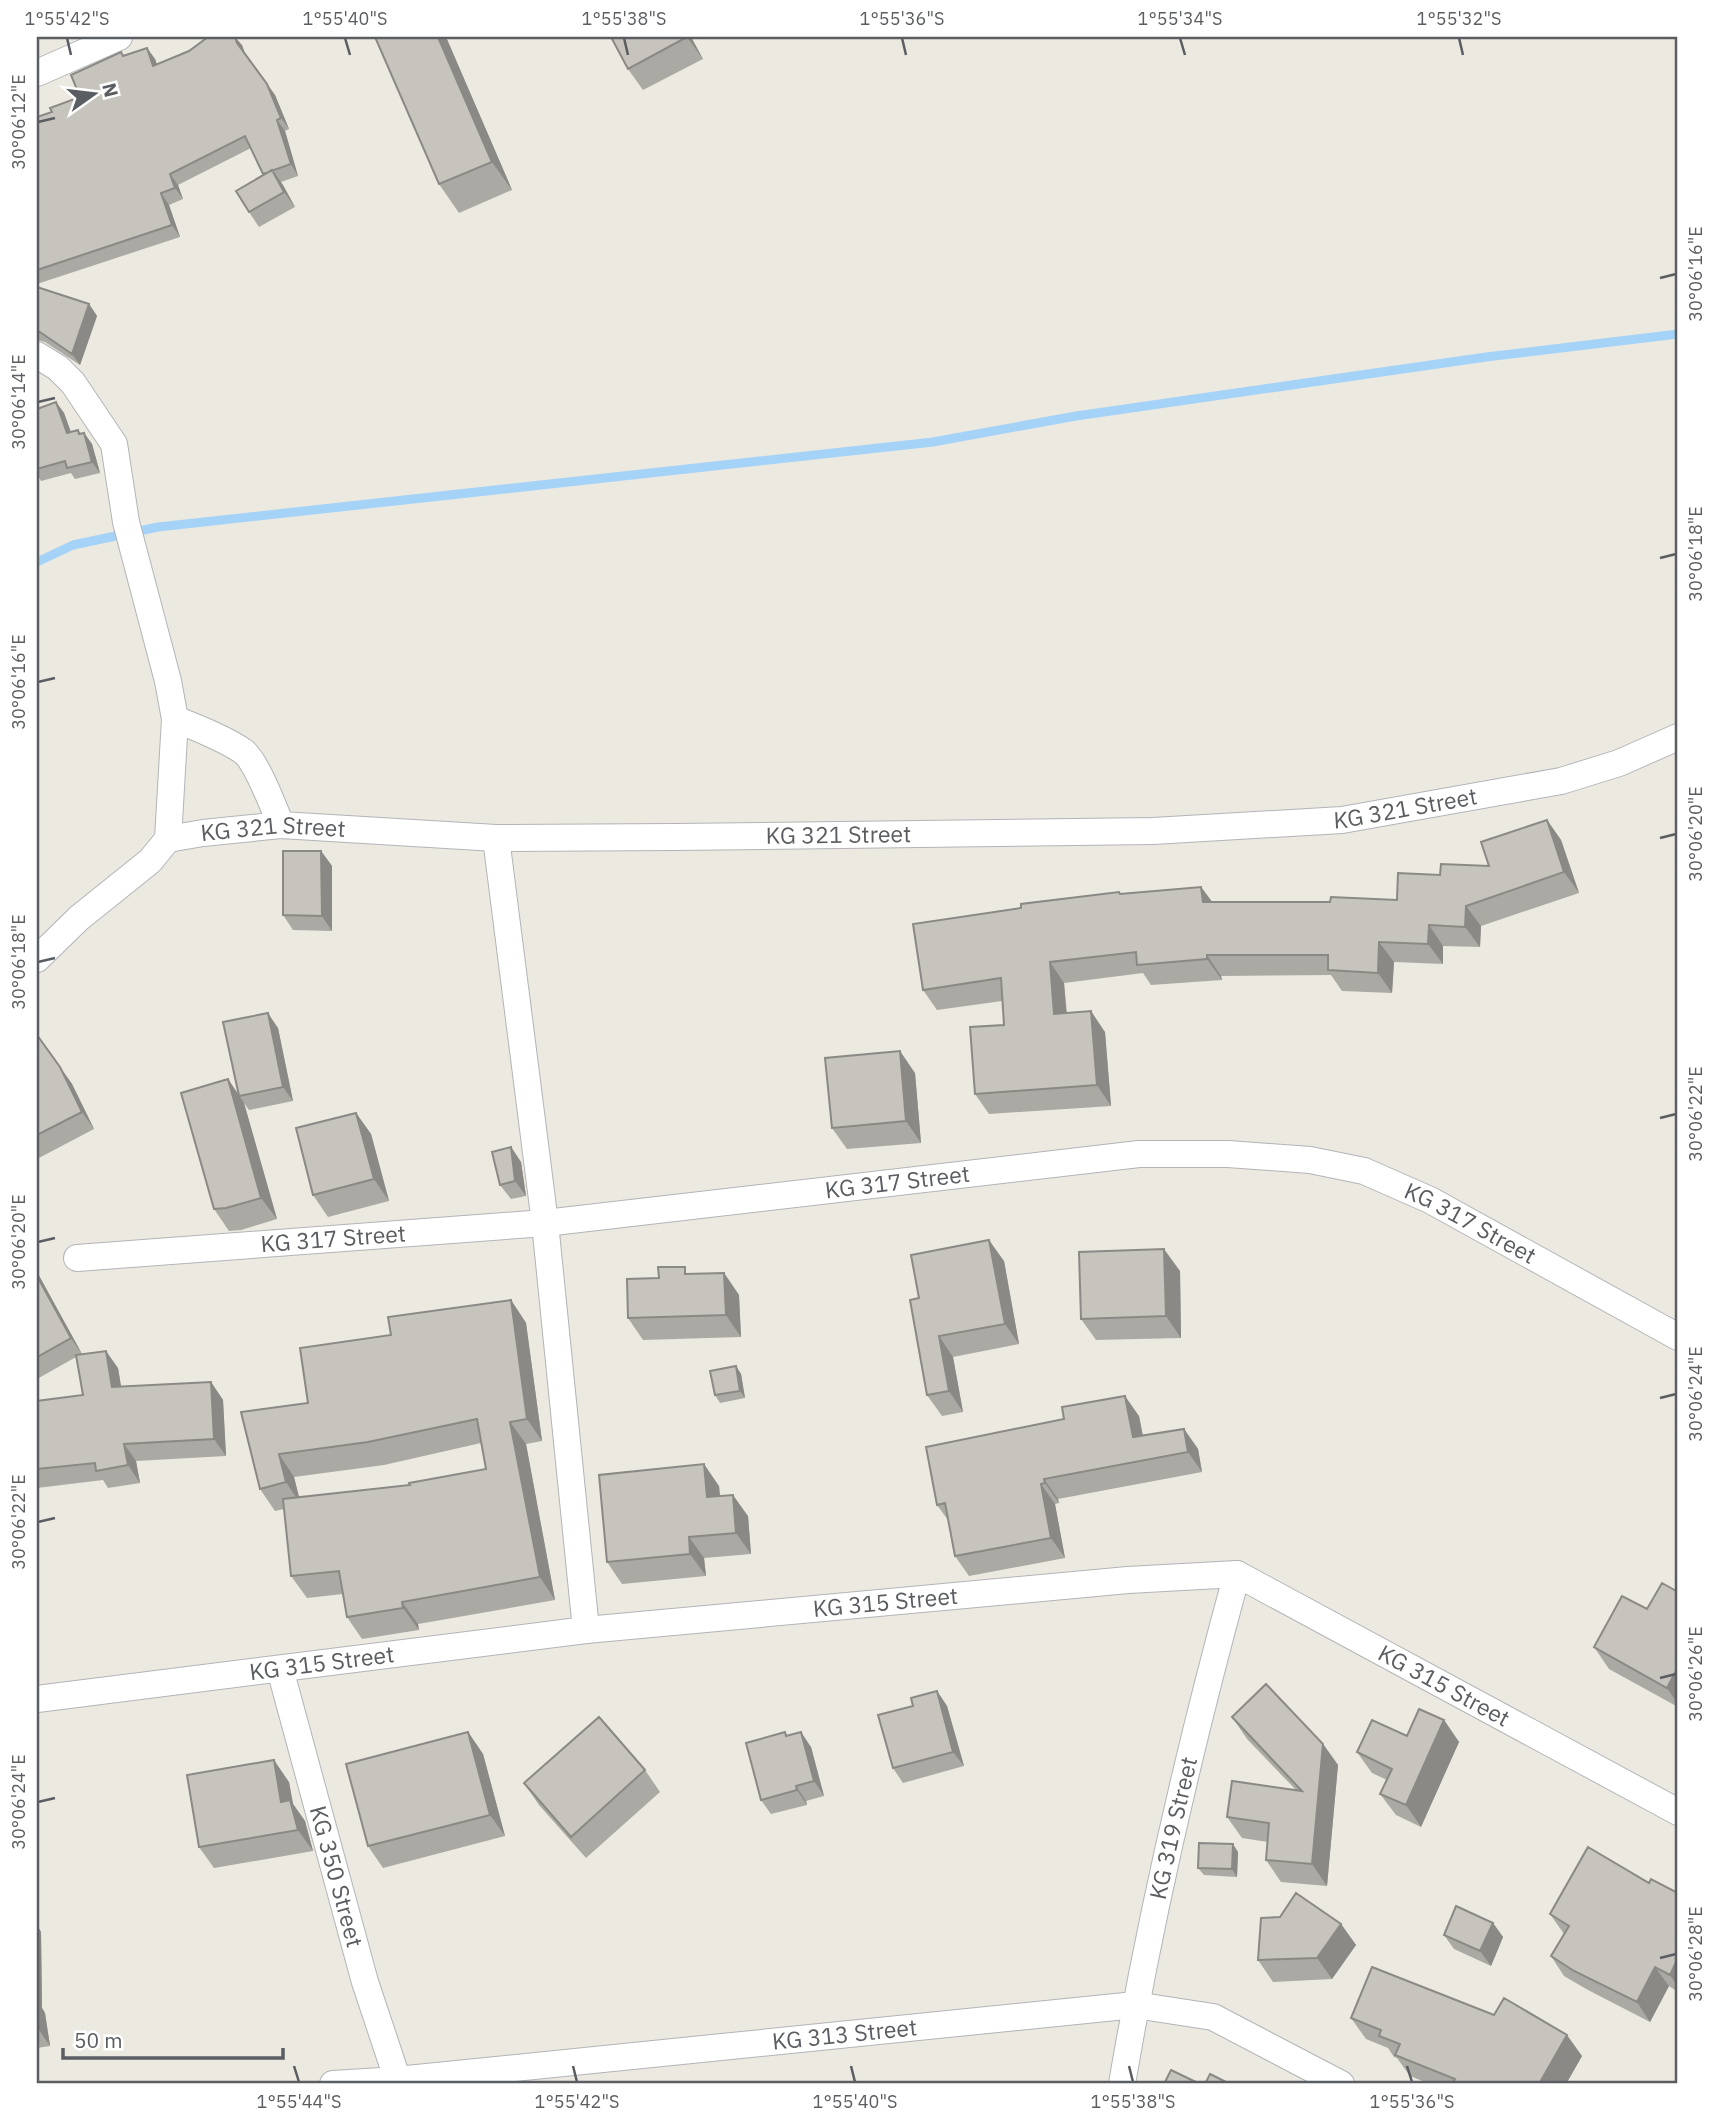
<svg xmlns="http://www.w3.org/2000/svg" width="1715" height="2121" font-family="'IBM Plex Sans',sans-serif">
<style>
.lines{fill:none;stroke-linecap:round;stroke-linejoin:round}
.stream{stroke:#a5d3f8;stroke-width:9}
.street-casing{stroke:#b2b4b8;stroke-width:28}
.street{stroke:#fff;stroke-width:26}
.wall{fill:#aba9a3;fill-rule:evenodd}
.shaded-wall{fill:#8b8985}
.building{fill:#c7c4be;stroke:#8b8985;stroke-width:2}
.ticks{fill:none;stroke:#5a5d61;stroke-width:2.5}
.labels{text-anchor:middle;stroke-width:6;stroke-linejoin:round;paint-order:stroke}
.street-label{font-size:23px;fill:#5a5d61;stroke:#fff}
.neatline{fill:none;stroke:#5a5d61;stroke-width:2.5}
.ticks-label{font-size:18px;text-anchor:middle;fill:#5a5d61}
</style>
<rect width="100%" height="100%" fill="#ece9e1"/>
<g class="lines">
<path class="stream" d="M37,562L73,545L158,527L933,442L1076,416L1486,357L1678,334"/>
<defs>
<g id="street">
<path d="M37,73L119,37"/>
<path d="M37,355L58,368L73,383L114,444L126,522L168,681L175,719L168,839"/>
<path d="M175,719C197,728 224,738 244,752C257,763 274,808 281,825"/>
<path d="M496,838L545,1223L586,1630"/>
<path id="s1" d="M37,959L79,918L150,861L168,839L203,833L281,825L496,838L675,837L1153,831L1342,820L1561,781L1619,763L1678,737"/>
<path id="s2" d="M77,1258L545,1223L1139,1154H1228L1310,1160L1364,1171L1430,1200L1678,1337"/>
<path id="s3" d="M280,1669L365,1982L399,2084"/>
<path id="s4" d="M37,1699L586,1630L1128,1580L1237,1574L1678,1812"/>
<path id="s5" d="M333,2084L397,2080L1135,2005L1213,2017L1341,2084"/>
<path id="s6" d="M1122,2084C1151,1913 1191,1742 1237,1574"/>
</g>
</defs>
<use href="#street" class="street-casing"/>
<use href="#street" class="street"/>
</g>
<path class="wall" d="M446,37L512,190L459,213L439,184Z
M611,37H691L703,59L643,90L628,69Z
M242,45L245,53L275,95L289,129L285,131L298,176L281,182L295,207L259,227L249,212L263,175L251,148L178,185L183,199L169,205L180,237L37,284V117L52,112L80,97L121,52L124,56L147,48L155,59L157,64Z
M37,287L89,304L97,316L80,365L45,342L37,340Z
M56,402L64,413L71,432L78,430L81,434L84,433L92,444L100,473L75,479L71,473L41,481L37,474V409Z
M1547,820L1561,840L1579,893L1481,926L1480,947L1443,946V964L1394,962L1392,993L1342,991L1331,975L1221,976L1222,980L1151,985L1143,973L1064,983L1067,1013L1105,1032L1111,1106L989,1114L975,1094L1004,1025L1002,1001L937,1010L923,990L1121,894L1201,887L1212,902H1330L1397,900L1440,875L1489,866Z
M321,851L332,866V931L293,930L283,915Z
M278,1028L293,1101L249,1110L244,1103L277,1219L241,1230L229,1231L214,1209L228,1079L238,1094Z
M37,1035L72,1084L94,1129L37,1159Z
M915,1073L921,1143L847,1149L832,1128Z
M356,1113L371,1134L389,1201L328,1217L313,1195Z
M511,1147L521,1162L526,1196L511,1199L500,1185Z
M1004,1261L1019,1344L953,1357L963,1412L942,1416L927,1395L919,1298Z
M1180,1271L1181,1338L1096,1340L1081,1319Z
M37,1272L82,1354L118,1368L121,1387L211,1382L223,1400L226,1456L136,1461L140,1483L108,1488L103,1480L37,1488V1401L83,1395L76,1357L37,1379Z
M724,1273L739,1295L741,1337L643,1340L628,1318L659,1278L690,1274Z
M511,1300L526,1323L542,1441L526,1444L555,1600L418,1624L419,1630L362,1639L347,1617L343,1594L307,1598L291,1576L284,1509L275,1511L260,1489L308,1403L391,1335ZM481,1443L486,1469L410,1485L299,1497L294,1477L384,1465Z
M736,1366L741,1374L745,1398L720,1403L715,1395Z
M1139,1416L1143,1436L1184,1429L1198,1449L1202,1472L1058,1499L1059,1503L1055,1504L1065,1558L969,1576L955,1556L948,1520L937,1505Z
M719,1486L720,1496L748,1516L751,1554L704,1558L706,1576L622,1584L607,1562Z
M1678,1592V1707L1609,1669L1594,1647L1647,1609Z
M937,1691L947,1706L964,1766L903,1783L893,1768L913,1706Z
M1232,1717L1323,1744L1338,1765L1327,1886L1281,1882L1266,1860L1268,1842L1242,1838L1227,1817L1296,1790L1247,1739Z
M1444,1720L1459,1742L1421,1827L1396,1815L1380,1794L1387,1780L1372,1773L1357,1752L1407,1736Z
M468,1732L483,1754L505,1836L383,1868L368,1846Z
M787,1735L811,1747L824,1796L806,1801L807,1805L771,1814L761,1800Z
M645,1770L660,1792L586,1858L539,1805L524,1783Z
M289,1782L293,1804L305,1821L313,1851L214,1868L199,1847Z
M1238,1852L1237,1877L1204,1875L1198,1868Z
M1649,1883L1678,1893V1992L1669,1986L1650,2022L1588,1990L1564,1976L1551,1956L1564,1934L1550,1914Z
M1493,1923L1503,1937L1491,1966L1454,1949L1444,1935Z
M1341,1924L1356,1945L1332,1979L1273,1982L1258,1960Z
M37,1925L41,1932L42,2008L45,2013L50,2046L37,2048Z
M1494,2015L1582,2056L1566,2084H1430L1410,2076L1397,2058L1394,2057L1388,2048L1366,2039L1351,2018Z"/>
<path class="shaded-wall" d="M235,37L242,45L245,54L237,43Z
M438,37H446L512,190L492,162Z
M687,37H691L703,59Z
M147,48L155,59L161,77L153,66Z
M267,84L275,95L289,129L281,118Z
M277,120L285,131L298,176L291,164Z
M272,170L283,185L295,207L284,192Z
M170,174L178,185L183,199L175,188Z
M161,193L169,205L180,237L172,225Z
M89,304L97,316L80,365L72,354Z
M56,402L64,413L75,444L67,433Z
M84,433L92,444L100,473L92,462Z
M1547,820L1561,840L1579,893L1564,872Z
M321,851L332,866V931L322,916Z
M1201,887L1216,907L1203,902Z
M1466,906L1481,926L1480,947L1465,927Z
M1429,925L1443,946V964L1428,944Z
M1379,942L1394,962L1392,993L1378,973Z
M1207,955L1221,976L1222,980L1207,959Z
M1050,962L1064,983L1068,1034L1054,1014Z
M1091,1011L1105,1032L1111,1106L1097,1085Z
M268,1013L278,1028L293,1101L283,1087Z
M900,1051L915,1073L921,1143L906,1121Z
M60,1067L72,1084L94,1129L82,1112Z
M228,1079L244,1103L277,1219L261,1198Z
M356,1113L371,1134L389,1201L374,1179Z
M511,1147L521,1162L526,1196L515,1181Z
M989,1240L1004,1261L1019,1344L1005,1324Z
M1164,1249L1180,1271L1181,1338L1166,1316Z
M37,1272L82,1354L71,1338L37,1276Z
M724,1273L739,1295L741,1337L726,1315Z
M511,1300L526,1323L542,1441L527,1419Z
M939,1336L953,1357L963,1412L949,1391Z
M106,1351L118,1368L124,1404L112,1387Z
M736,1366L741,1374L745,1398L740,1391Z
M211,1382L223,1400L226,1456L214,1439Z
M1125,1396L1139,1416L1147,1458L1133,1437Z
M510,1422L526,1444L555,1600L540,1577Z
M1184,1429L1198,1449L1202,1472L1188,1452Z
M124,1444L136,1461L140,1483L128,1465Z
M279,1454L294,1477L301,1505L286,1482Z
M704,1464L719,1486L722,1519L707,1497Z
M1044,1479L1058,1499L1059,1503L1045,1483Z
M1041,1484L1055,1504L1065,1558L1051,1538Z
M733,1495L748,1516L751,1554L736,1533Z
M689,1537L704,1558L706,1576L690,1554Z
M402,1602L418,1624L419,1630L403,1608Z
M1678,1667V1704L1667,1688Z
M937,1691L947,1706L964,1766L953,1752Z
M1444,1720L1459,1742L1421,1827L1406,1805Z
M468,1732L483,1754L505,1836L490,1815Z
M801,1732L811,1747L824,1796L814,1781Z
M1323,1744L1338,1765L1327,1886L1312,1864Z
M274,1760L289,1782L293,1804L305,1821L313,1851L298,1830L281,1802Z
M796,1786L806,1801L807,1805L797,1790Z
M1233,1844L1238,1852L1237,1877L1232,1869Z
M1493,1923L1503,1937L1491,1966L1480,1951Z
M1341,1924L1356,1945L1332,1979L1317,1958Z
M37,1925L41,1932L42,2008L45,2013L50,2046L37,2027Z
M1678,1958V1987L1670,1975Z
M1655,1967L1669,1986L1650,2022L1637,2002Z
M1567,2035L1582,2056L1566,2084H1539Z"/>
<path class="building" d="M208,37H235L237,43L267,84L281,118L277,120L291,164L263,174L245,136L170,174L175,188L161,193L172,225L37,270V117L52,112L50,108L80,97L71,75L121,52L123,56L147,48L153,66L189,51Z
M375,37H438L492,162L439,184Z
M611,37H687L628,69Z
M272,170L284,192L249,212L236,191Z
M37,287L89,304L72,354L37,330Z
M56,402L67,433L78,430L79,434L84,433L92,462L67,468L65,461L37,469V409Z
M1547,820L1564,872L1466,906L1465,927L1429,925L1428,944L1379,942L1378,973L1328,970V955H1207V959L1137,965L1136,952L1050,962L1054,1014L1091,1011L1097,1085L975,1094L970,1027L1004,1025L1001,978L923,990L913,924L1021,908V904L1119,892L1120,894L1201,887L1203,902H1330L1331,897L1397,900L1398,873L1440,875L1441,864L1489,866L1481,842Z
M283,851H321L322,916L283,915Z
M268,1013L283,1087L239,1096L223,1022Z
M37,1035L60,1067L82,1112L37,1135Z
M900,1051L906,1121L832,1128L825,1058Z
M228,1079L261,1198L226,1208L214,1209L181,1093Z
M356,1113L374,1179L313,1195L296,1128Z
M511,1147L515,1181L500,1185L492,1152Z
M989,1240L1005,1324L939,1336L949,1391L927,1395L910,1300L919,1298L911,1255Z
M1164,1249L1166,1316L1081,1319L1079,1252Z
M658,1267H685V1274L724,1273L726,1315L628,1318L627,1279L659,1278Z
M37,1276L71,1338L37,1357Z
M511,1300L527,1419L510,1422L540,1577L402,1602L403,1608L347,1617L339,1571L291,1576L283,1499L410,1485L409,1483L486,1469L477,1419L368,1442L279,1454L286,1482L260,1489L241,1412L308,1403L300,1348L391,1335L388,1317Z
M106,1351L112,1387L211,1382L214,1439L124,1444L128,1465L96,1471L95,1463L37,1469V1401L83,1395L76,1355Z
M736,1366L740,1391L715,1395L710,1371Z
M1125,1396L1133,1437L1184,1429L1188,1452L1044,1479L1045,1483L1041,1484L1051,1538L955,1556L945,1503L937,1505L926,1447L1064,1419L1062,1407Z
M704,1464L707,1497L733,1495L736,1533L689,1537L690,1554L607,1562L599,1475Z
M1662,1583L1678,1592V1667L1667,1688L1594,1647L1622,1596L1647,1609Z
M1266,1684L1323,1744L1312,1864L1266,1860L1269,1823L1227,1817L1232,1781L1302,1791L1232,1717Z
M937,1691L953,1752L893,1768L878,1715L913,1706L911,1698Z
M1419,1709L1444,1720L1406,1805L1380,1794L1392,1769L1357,1752L1372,1720L1407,1736Z
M599,1717L645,1770L571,1837L524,1783Z
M468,1732L490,1815L368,1846L346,1764Z
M785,1732L786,1736L801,1732L814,1781L796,1786L797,1790L761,1800L746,1743Z
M274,1760L281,1802L290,1800L298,1830L199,1847L187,1775Z
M1199,1843L1233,1844L1232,1869L1198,1868Z
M1588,1847L1649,1883L1651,1879L1678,1893V1958L1670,1975L1655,1967L1637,2002L1574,1971L1551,1956L1569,1926L1550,1914Z
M1296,1893L1341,1924L1317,1958L1258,1960L1261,1918L1280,1917Z
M1456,1906L1493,1923L1480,1951L1444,1935Z
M1372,1967L1494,2015L1504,1998L1567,2035L1539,2084H1452L1455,2079L1395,2055L1400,2044L1379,2036L1381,2030L1351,2018Z
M1171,2070L1200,2084H1164Z
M1210,2074L1230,2084H1205Z"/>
<path class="ticks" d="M67,38L71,55M345,38L350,55M624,38L628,55M902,38L906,55M1180,38L1185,55M1459,38L1463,55M38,122L55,118M1660,278L1676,274M38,402L55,398M1660,558L1676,554M38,682L55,678M1660,838L1676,834M38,962L55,958M1660,1118L1676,1114M38,1242L55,1238M1660,1398L1676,1394M38,1522L55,1518M1660,1678L1676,1674M38,1802L55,1798M1660,1958L1676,1954M294,2066L299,2082M573,2066L577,2082M851,2066L855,2082M1129,2066L1133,2082M1407,2066L1412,2082"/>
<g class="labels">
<g class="street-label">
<text dy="8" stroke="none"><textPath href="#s1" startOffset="1418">KG 321 Street</textPath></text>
<text dy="8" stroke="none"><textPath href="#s1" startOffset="284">KG 321 Street</textPath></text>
<text dy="8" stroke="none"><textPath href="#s1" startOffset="850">KG 321 Street</textPath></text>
<text dy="8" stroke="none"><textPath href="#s2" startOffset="824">KG 317 Street</textPath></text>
<text dy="8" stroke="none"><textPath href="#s2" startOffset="1412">KG 317 Street</textPath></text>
<text dy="8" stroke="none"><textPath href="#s2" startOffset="257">KG 317 Street</textPath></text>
<text dy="8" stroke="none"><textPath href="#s4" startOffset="854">KG 315 Street</textPath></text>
<text dy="8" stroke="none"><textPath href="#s4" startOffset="287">KG 315 Street</textPath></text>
<text dy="8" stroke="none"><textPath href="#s4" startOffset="1442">KG 315 Street</textPath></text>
<text dy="8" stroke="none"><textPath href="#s6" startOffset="261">KG 319 Street</textPath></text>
<text dy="8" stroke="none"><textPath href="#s3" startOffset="215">KG 350 Street</textPath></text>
<text dy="8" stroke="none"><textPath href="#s5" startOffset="514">KG 313 Street</textPath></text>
</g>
</g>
<rect width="1715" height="2121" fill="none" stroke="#ffffff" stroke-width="77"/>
<g transform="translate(94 94) rotate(76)" stroke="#ffffff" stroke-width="5" paint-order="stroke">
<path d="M0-5L12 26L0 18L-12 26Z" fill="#5a5d61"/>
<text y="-10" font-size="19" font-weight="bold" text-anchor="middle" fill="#5a5d61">N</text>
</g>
<path d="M63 2048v10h220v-10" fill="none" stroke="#5a5d61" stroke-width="3.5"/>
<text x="74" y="2048" font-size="21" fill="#5a5d61" stroke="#ffffff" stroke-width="5" paint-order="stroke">50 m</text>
<rect x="38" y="38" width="1638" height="2044" class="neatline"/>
<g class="ticks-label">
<text x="67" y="25">1°55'42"S</text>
<text x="345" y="25">1°55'40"S</text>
<text x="624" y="25">1°55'38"S</text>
<text x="902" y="25">1°55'36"S</text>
<text x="1180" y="25">1°55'34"S</text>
<text x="1459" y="25">1°55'32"S</text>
<text transform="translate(19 122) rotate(-90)" y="6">30°06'12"E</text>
<text transform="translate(1696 274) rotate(-90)" y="6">30°06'16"E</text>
<text transform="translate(19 402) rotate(-90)" y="6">30°06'14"E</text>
<text transform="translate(1696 554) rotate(-90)" y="6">30°06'18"E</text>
<text transform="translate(19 682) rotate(-90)" y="6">30°06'16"E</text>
<text transform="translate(1696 834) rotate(-90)" y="6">30°06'20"E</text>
<text transform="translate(19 962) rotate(-90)" y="6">30°06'18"E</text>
<text transform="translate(1696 1114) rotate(-90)" y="6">30°06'22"E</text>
<text transform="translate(19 1242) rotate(-90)" y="6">30°06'20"E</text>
<text transform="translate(1696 1394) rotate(-90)" y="6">30°06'24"E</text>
<text transform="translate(19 1522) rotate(-90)" y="6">30°06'22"E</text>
<text transform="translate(1696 1674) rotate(-90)" y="6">30°06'26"E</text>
<text transform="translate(19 1802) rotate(-90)" y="6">30°06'24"E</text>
<text transform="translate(1696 1954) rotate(-90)" y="6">30°06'28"E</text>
<text x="299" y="2108">1°55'44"S</text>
<text x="577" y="2108">1°55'42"S</text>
<text x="855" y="2108">1°55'40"S</text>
<text x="1133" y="2108">1°55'38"S</text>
<text x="1412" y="2108">1°55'36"S</text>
</g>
</svg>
